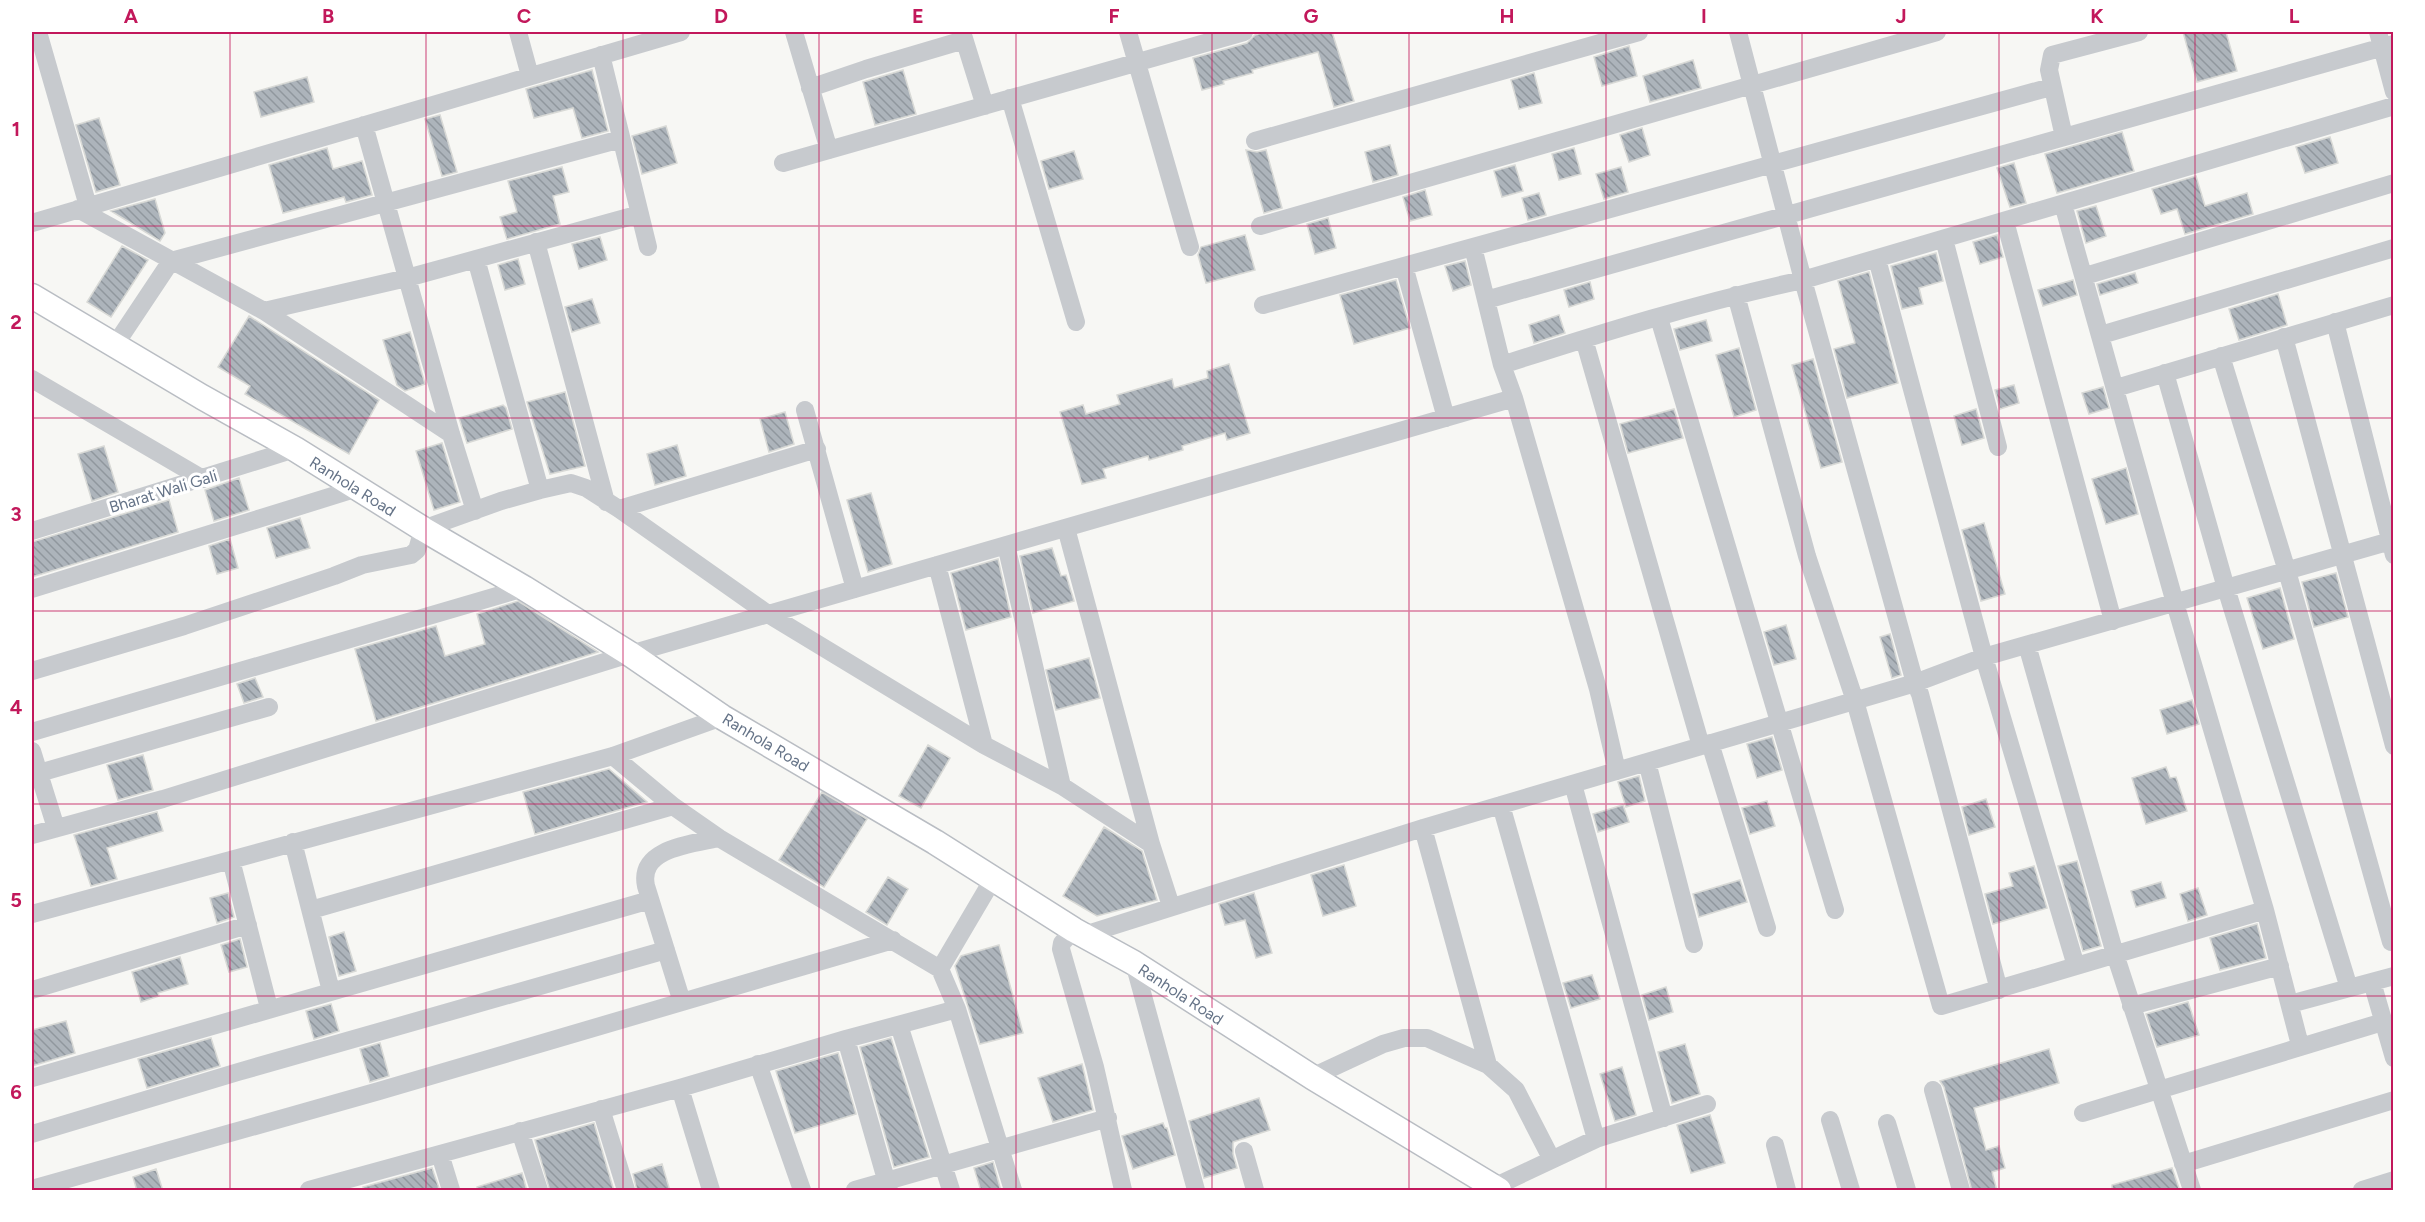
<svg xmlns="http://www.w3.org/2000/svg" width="2425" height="1222" font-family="Figtree,sans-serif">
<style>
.building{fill:url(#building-back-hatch);stroke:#d8d9d6;stroke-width:1.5}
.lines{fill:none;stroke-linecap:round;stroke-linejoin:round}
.secondary-casing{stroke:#b9bdc3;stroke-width:27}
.street{stroke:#c7cace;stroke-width:18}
.secondary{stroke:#fff;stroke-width:24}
.grid{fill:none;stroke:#c2185b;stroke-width:1.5;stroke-opacity:0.55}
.labels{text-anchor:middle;stroke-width:6;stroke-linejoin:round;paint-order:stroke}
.street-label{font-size:16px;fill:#657387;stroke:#fff}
.neatline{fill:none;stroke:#c2185b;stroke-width:2}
.grid-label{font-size:20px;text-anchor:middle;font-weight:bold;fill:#c2185b}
</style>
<defs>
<pattern id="building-back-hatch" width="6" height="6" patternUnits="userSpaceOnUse" patternTransform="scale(1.5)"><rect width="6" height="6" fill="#adb4bb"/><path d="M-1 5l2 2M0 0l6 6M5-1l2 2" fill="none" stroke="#90979e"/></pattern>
</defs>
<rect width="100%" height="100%" fill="#f7f7f4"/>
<path class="building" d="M1265,32H1332L1354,101L1334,107L1318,52L1252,70L1253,73L1223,81L1224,84L1202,90L1193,58L1247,43L1255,35Z
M2183,32H2226L2237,71L2197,82Z
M1629,46L1637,76L1602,86L1594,57Z
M1693,60L1701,88L1650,102L1643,76Z
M592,70L608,131L582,138L573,108L534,118L526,89Z
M903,70L916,114L875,125L863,82Z
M1534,73L1542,103L1519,109L1511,80Z
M307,77L314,102L261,117L254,92Z
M440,115L457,172L442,176L425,119Z
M99,118L120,185L96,192L76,125Z
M666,126L677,163L642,174L632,136Z
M1642,128L1650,155L1629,162L1620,135Z
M2122,132L2134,171L2057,193L2045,154Z
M2330,137L2338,163L2305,173L2296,147Z
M1390,145L1398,175L1373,182L1365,152Z
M327,148L333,169L362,161L372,195L346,202L344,197L283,213L269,165Z
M1574,148L1581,174L1559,180L1552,154Z
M1246,150L1257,152L1266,150L1282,208L1264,213Z
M1074,151L1083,179L1049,189L1041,161Z
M2014,163L2026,203L2010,207L1997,168Z
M1515,165L1523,191L1502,197L1494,171Z
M562,167L569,192L553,196L560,224L507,239L500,217L517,212L508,181Z
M1621,167L1628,192L1604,199L1596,174Z
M2196,176L2205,206L2247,193L2253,214L2185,234L2177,209L2161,214L2152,189Z
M1425,190L1432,215L1410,221L1403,197Z
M1539,193L1546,215L1528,220L1522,198Z
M155,199L165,233L160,241L111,211Z
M2096,206L2106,236L2086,243L2077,211Z
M1328,218L1336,248L1315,254L1307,224Z
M1245,235L1255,270L1206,283L1198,255L1201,247Z
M1997,235L2003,257L1980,264L1973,242Z
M600,237L607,260L579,269L572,244Z
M122,246L148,260L111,317L87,302Z
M1936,253L1943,281L1919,288L1923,304L1902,309L1891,266Z
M518,259L525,284L505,290L498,265Z
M1465,261L1471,285L1453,291L1445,266Z
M1869,272L1898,383L1847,398L1834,349L1855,343L1838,281Z
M2135,273L2138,283L2100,295L2097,284Z
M1396,280L1410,328L1354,344L1340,295Z
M2073,280L2077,295L2043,306L2038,290Z
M1590,282L1594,299L1569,307L1564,290Z
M2278,294L2287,325L2239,340L2229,309Z
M592,299L600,323L572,332L565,307Z
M1559,315L1565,333L1534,343L1529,325Z
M249,316L379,400L349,454L245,394L250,386L218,367Z
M1706,320L1712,341L1680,350L1674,329Z
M410,332L425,384L405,391L397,385L383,340Z
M1739,348L1756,410L1734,417L1716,355Z
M1813,359L1842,462L1821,468L1792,365Z
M1229,364L1250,433L1227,440L1225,433L1182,446L1183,450L1149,460L1148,456L1103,469L1106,478L1082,484L1060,412L1083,405L1086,414L1120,404L1117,395L1172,379L1174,388L1208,378L1207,371Z
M2014,385L2019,403L2000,409L1995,390Z
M2103,387L2109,408L2089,414L2082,393Z
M565,392L585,466L550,474L527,402Z
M503,405L506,408L512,429L467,443L459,418Z
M1674,409L1683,438L1628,453L1620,424Z
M1976,409L1984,438L1962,445L1954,416Z
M785,412L794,444L769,452L760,419Z
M442,443L460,502L434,510L416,451Z
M677,445L686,476L655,485L647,454Z
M104,446L118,492L92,501L78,454Z
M2126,468L2138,514L2106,524L2092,479Z
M239,478L249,510L214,521L205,490Z
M871,493L892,564L868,572L847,500Z
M169,500L178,532L32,577V542Z
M300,518L310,548L276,558L267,528Z
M1984,523L2005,594L1981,601L1962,530Z
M230,539L238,568L217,574L209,546Z
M1052,548L1061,576L1066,575L1074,601L1033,613L1020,556Z
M998,559L1011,617L966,630L951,573Z
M2336,573L2348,617L2314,627L2302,582Z
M2280,588L2294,639L2263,649L2247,598Z
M518,601L598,652L376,721L355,649L436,626L445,656L485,644L477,614Z
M1786,625L1796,659L1774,665L1764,632Z
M1890,634L1901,675L1892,678L1880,637Z
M1089,658L1100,698L1056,710L1046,670Z
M255,678L263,697L244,703L237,684Z
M2192,700L2199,724L2167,734L2160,710Z
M1772,737L1782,770L1757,778L1747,744Z
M928,745L950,758L921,808L899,796Z
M143,755L153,790L118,800L107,765Z
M2166,767L2170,778L2176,777L2187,811L2146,824L2132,778Z
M609,769L647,802L535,834L523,792Z
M1639,776L1645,801L1626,807L1618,782Z
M822,792L867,819L824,887L779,860Z
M1986,799L1995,827L1969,835L1962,807Z
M1767,801L1775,826L1750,834L1742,808Z
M1623,805L1629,822L1598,832L1593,814Z
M157,812L163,831L107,848L117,879L91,886L74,835Z
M1104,827L1142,851L1157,900L1097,916L1063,896Z
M2077,861L2101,946L2083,951L2058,866Z
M1344,865L1356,906L1323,916L1311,875Z
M2034,866L2047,908L1993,924L1985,894L2013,886L2009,873Z
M888,877L908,889L887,925L866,912Z
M1740,880L1747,902L1699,917L1693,894Z
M2161,882L2166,898L2136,907L2131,891Z
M2198,888L2207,915L2188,921L2180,894Z
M228,893L234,917L217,923L210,898Z
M1254,893L1272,953L1256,958L1245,920L1225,925L1219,904Z
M2257,924L2266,958L2220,970L2210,938Z
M344,932L356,971L339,976L329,937Z
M240,939L247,967L229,972L221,945Z
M999,945L1023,1033L980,1044L955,966L961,956Z
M180,957L188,984L158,993L159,996L141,1002L132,972Z
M1592,975L1600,999L1571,1008L1563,983Z
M1666,987L1673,1012L1649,1020L1642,995Z
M2188,1002L2199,1035L2157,1047L2146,1014Z
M331,1004L339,1031L314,1039L306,1011Z
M66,1021L75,1053L32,1066V1030Z
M211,1038L220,1066L147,1088L138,1059Z
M891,1038L929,1157L894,1167L860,1047Z
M380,1043L389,1076L370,1082L360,1049Z
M1685,1044L1700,1094L1672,1103L1658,1052Z
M2049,1049L2059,1083L1974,1108L1986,1150L1999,1146L2005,1168L1992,1172L1997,1191H1972L1944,1087L1940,1081Z
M838,1053L856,1114L795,1133L776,1071Z
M1082,1064L1093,1110L1053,1122L1038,1078Z
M1622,1067L1636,1115L1615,1121L1600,1074Z
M1259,1098L1270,1130L1233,1142V1154L1237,1168L1204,1178L1189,1121Z
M1710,1115L1725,1163L1691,1173L1677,1125Z
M594,1123L614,1191H550L535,1140Z
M1163,1123L1165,1128H1167L1175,1155L1133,1169L1122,1136Z
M993,1162L1001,1191H981L974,1168Z
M662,1164L670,1191H637L633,1174Z
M432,1168L439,1188L431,1191H364L363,1187Z
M2172,1168L2180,1191H2112V1185Z
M156,1169L163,1191H137L133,1177Z
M522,1173L527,1191H478L477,1187Z"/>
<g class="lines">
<defs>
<path id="secondary" d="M32,296L202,397L295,449L423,529L524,588L630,654L722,717L935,842L1074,930L1134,963L1312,1077L1499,1190"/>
</defs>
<use href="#secondary" class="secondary-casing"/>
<path class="street" d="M38,32L88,206
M518,32L530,76
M794,32L829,150
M962,32L985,106
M1128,32L1190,247
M1738,32L1803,280L1915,683L1920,694L1999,990
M2378,32L2394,92
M601,55L648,247
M810,88L866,69L964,40
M1010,98L1076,322
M364,125L451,434L475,511
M2064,137L2049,70L2052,55L2139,32
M1255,141L1639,32
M783,163L1244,32
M2063,204L2175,603L2265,910L2300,1045
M78,209L264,311L451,434
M2005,221L2113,621
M32,223L681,32
M1260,226L1937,32
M1944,239L1998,447
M536,242L606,502
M1473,247L1502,365
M476,259L540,490
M1877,259L1984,657L2076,966
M1404,266L1446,418
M2085,276L2394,183
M1736,295L1807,556L1855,701L1941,1006L2265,910
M1486,300L2394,44
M1263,305L2051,87
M264,311L407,278L640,214
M1659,318L1835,910
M2335,322L2394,555
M2101,335L2394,248
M2284,337L2394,746
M1584,339L1701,746
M115,345L171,261L621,139
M2221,356L2287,571L2391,942
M2165,373L2226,588L2349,988
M32,379L203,479
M2116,388L2394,305
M805,410L855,589
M619,509L817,449
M1066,528L1151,844
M32,531L295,449
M1006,545L1062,786
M937,565L984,745
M32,589L358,488
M2027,645L2115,954L2192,1190
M32,671L184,626L334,576L362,565L411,555L417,550L423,529L501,501L540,490L571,483L586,488L619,509L768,614L984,745L1062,786L1151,844L1171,906
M32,732L524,588
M1710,743L1767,928
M32,751L56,828
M613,756L673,806L719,838L940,969
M1647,762L1694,944
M1617,771L1598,689L1514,398L1502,365C1601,333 1701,302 1803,280L2394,106
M32,775L269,707
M1573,784L1664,1118
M1501,805L1596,1139
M1423,828L1488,1065
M32,835L163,799L630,654L1514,398
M293,842L331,991
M231,860L269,1008
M993,879L940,969L957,1009L1013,1190
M311,910L673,806
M32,914L613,756L722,717
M1074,930L1062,943L1061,949L1095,1067L1123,1190
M1084,935L1423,828L1915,683L1984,657L2394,540
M1134,963L1196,1190
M2372,982L2394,1058
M32,990L248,925
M682,1002L646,886C638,848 692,844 719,838
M2290,1004L2394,976
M2131,1006L2280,966
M899,1025L951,1190
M846,1039L889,1190
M758,1064L802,1190
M1312,1077L1383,1044L1404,1038H1427L1488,1065L1516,1090L1551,1158
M32,1078L650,900
M680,1088L711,1190
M1933,1090L1961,1190
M601,1109L626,1190
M2083,1113L2383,1022
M1830,1120L1851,1190
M1887,1123L1907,1190
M520,1131L539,1190
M32,1134L238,1072L666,950
M1775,1145L1787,1190
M1244,1151L1255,1190
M440,1154L451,1190
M2183,1164L2394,1100
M1494,1187L1596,1139L1707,1104
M32,1189L379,1091L893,940
M309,1190L680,1088L846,1039L957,1009
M855,1190L1108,1118
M2362,1190L2394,1180"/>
<use href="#secondary" class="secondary"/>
</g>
<path class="grid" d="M230,32V1190M426,32V1190M623,32V1190M819,32V1190M1016,32V1190M1212,32V1190M1409,32V1190M1606,32V1190M1802,32V1190M1999,32V1190M2195,32V1190M32,226H2394M32,418H2394M32,611H2394M32,804H2394M32,996H2394"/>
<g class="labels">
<g class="street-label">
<text transform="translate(353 486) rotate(32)" y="6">Ranhola Road</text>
<text transform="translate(163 491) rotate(-17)" y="6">Bharat Wali Gali</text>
<text transform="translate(766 742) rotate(31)" y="6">Ranhola Road</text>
<text transform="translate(1181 994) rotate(33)" y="6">Ranhola Road</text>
</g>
</g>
<rect width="2425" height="1222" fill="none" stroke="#ffffff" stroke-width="66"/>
<rect x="33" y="33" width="2359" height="1156" class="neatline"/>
<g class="grid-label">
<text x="131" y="23">A</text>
<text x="328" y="23">B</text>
<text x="524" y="23">C</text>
<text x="721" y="23">D</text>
<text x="918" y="23">E</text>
<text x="1114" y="23">F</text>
<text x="1311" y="23">G</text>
<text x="1507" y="23">H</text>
<text x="1704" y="23">I</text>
<text x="1901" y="23">J</text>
<text x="2097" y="23">K</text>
<text x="2294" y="23">L</text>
<text x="16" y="136">1</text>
<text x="16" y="329">2</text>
<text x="16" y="521">3</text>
<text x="16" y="714">4</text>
<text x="16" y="907">5</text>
<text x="16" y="1099">6</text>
</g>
</svg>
